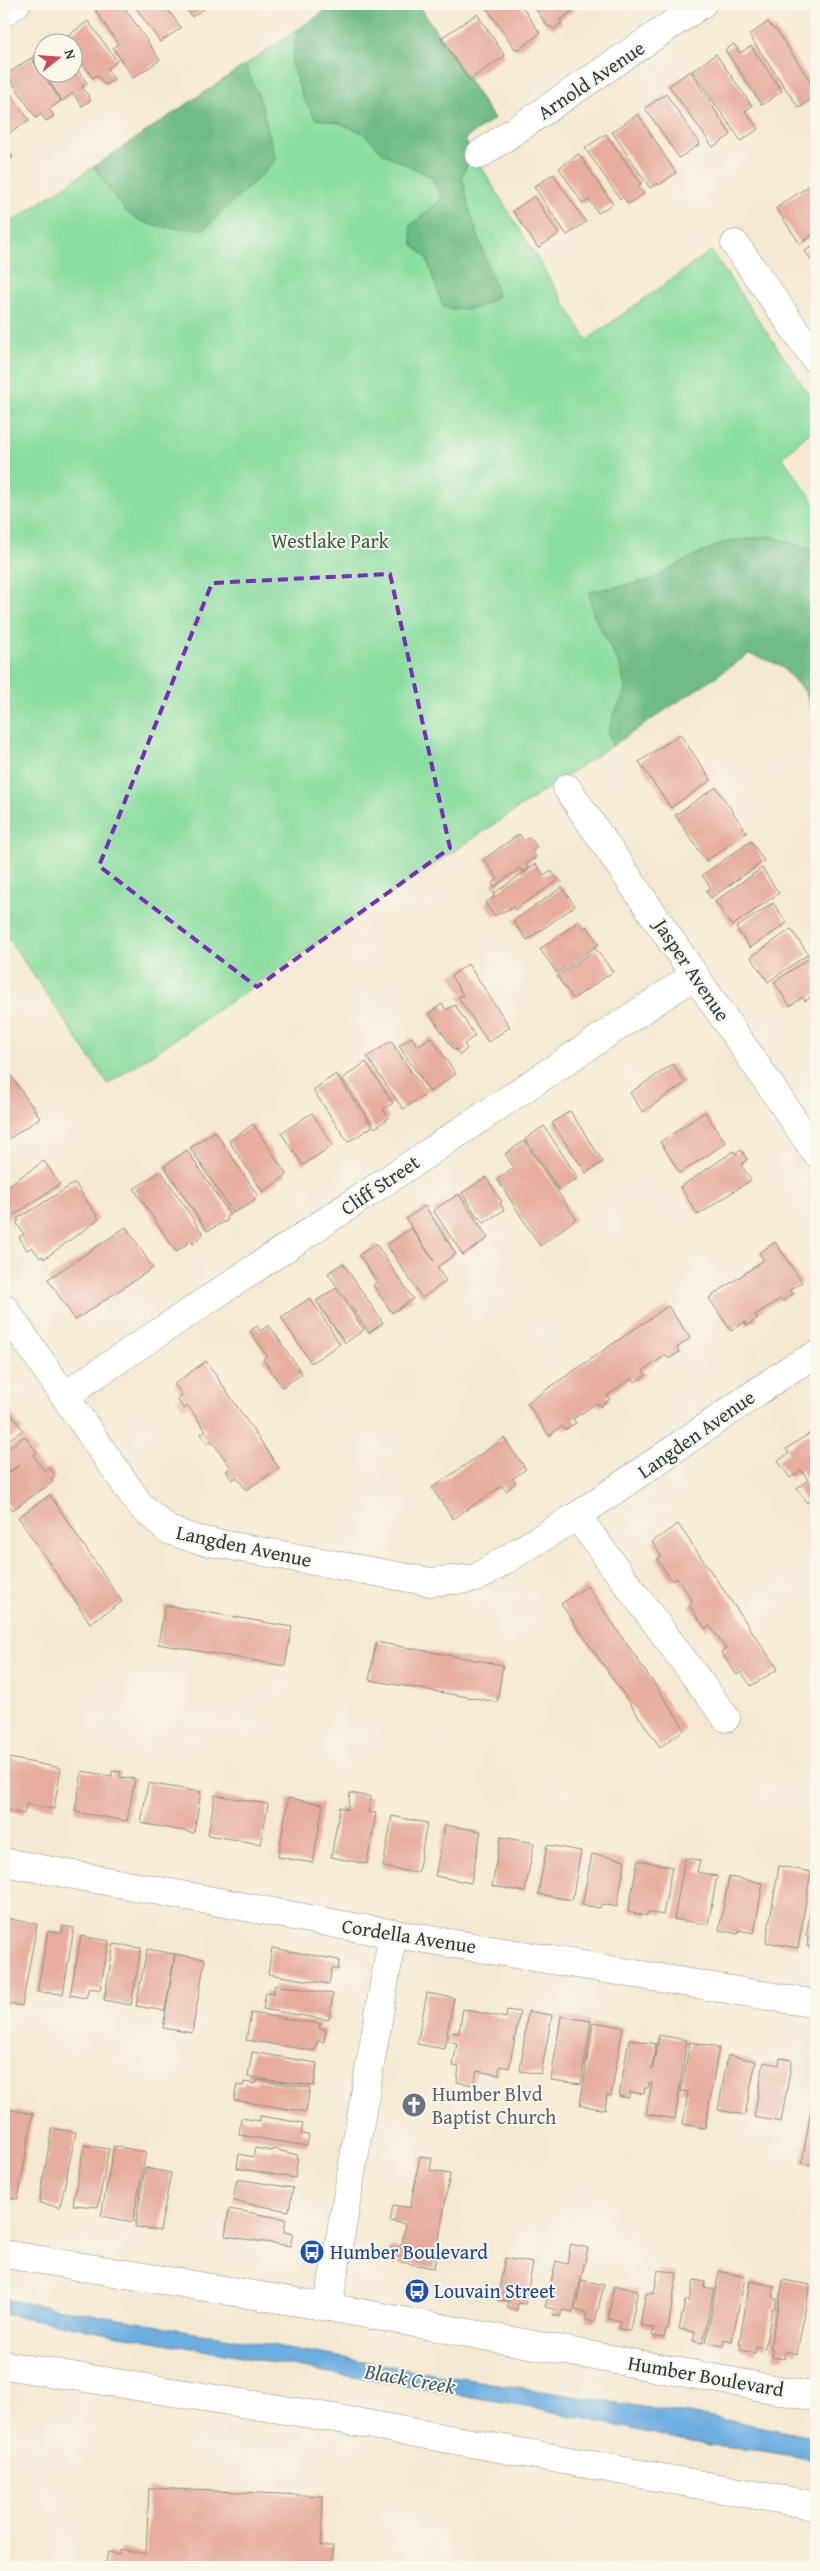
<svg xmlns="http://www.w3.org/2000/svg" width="820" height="2571" font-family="'Gentium Book Plus',serif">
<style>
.green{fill:#8add9f;stroke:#548d6a}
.forest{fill:#6fbc86;stroke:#477c5d}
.water{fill:#6daee1;stroke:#46768a}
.building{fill:#e6ac9d}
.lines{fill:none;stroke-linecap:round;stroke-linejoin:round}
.minor-casing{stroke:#8a9282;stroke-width:29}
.tertiary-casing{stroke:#8a9282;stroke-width:29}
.minor{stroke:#fff;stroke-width:28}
.tertiary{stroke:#fff;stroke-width:28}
.marked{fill:none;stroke:#7b2cbf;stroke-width:4;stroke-dasharray:10 6;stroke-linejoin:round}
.labels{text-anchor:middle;stroke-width:4;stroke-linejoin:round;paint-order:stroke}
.street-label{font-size:20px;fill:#1f3d34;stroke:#fbf7ec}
.park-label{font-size:20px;fill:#345d49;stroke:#fbf7ec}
.worship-label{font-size:20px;fill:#5b616d;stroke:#fbf7ec;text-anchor:start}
.transit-label{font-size:20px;fill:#164399;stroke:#fbf7ec;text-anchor:start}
.water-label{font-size:21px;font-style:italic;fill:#365f68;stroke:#fbf7ec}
</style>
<rect width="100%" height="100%" fill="#fbf7ec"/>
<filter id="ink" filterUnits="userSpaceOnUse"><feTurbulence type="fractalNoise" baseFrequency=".02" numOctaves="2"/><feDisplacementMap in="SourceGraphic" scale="10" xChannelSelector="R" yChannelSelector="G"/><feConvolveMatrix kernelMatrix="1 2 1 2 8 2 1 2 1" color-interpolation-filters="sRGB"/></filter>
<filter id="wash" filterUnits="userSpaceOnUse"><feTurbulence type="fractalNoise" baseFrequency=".0096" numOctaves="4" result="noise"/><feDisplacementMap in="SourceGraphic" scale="20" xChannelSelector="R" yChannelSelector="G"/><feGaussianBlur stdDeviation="1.12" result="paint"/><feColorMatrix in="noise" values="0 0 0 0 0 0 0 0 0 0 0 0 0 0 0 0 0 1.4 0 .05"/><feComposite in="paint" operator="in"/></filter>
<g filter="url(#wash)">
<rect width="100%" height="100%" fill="#f4e8d0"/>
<path class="green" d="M336,4H418L494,119L464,139L587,340L711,251L816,404V427L782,457L816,505V608L108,1084L4,932V227Z"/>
<path class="forest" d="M336,4H418L494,119L464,139L472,152L462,177L470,212L498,296C478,310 467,312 443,307L426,257L413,245L410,226L442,199L431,177L383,153L363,133L339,123L316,119L304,100L291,64L298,29Z
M245,65L260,99L276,161L204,229C180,228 145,230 126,211C114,198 104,181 94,167Z
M771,536L806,548L816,547V726L806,693L780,665L749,654L612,746L608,731L614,714L625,692L622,670L593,614L589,592L651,580L687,559L727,541Z"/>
<path class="water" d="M4,2299L472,2380L738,2422L816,2438V2460L763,2451L710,2446L526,2406L324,2372L4,2314Z"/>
<g id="blocks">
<path class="building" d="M105,4H122L160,60L133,78L113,48L118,44L95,10Z
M133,4H164L181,28L160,42Z
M176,4H205L207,7L192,17L184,5L179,8Z
M484,4H520L540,33L519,50L517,48L515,49Z
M532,4H569L573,11L560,20L562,23L553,29L551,26L548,27Z
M477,14L505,56L469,80L441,38Z
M88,21L117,61L107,69L114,79L105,85L97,75L93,78L72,49V42H68L65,38Z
M768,22L773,29L775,28L816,90V96L799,108L749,35Z
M734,44L740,53L751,46L782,91L762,105L725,50Z
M42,50V72L32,57Z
M716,54L752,106L745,111L758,129L741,141L692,71Z
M31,58L61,101L49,109L54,116L46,121L41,114L36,118L7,74Z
M72,62L87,83L82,87L91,100L82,106L73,93L62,101L43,72H72Z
M690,71L731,135L713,147L669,86Z
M4,84L29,120L4,137Z
M666,94L700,144L679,158L645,108Z
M638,114L676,173L659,185L657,183L650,188L612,132Z
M606,134L641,184L638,186L644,194L628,204L623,197L620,199L585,148Z
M4,144L13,157L4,164Z
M579,154L613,204L598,213L589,200L583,204L559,168Z
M553,174L586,222L567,235L534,187Z
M816,181V233L800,244L776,208Z
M534,196L559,234L538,248L513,211Z
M816,244V268L805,251Z
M680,734L711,780L671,808L639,762Z
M716,787L747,833L706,861L675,815Z
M519,834L524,841L530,837L537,847L532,851L536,857L526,864L529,868L523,872L520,868L494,887L492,883L498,879L484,859Z
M751,841L764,861L711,898L706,891L711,888L702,875Z
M536,864L544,876L551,871L558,880L515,910L513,907L494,916L485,903L494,897L493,894Z
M762,868L779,893L732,926L715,901Z
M562,887L575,906L527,940L513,921Z
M773,903L787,923L750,948L736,928Z
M579,921L584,928L587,926L599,944L557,973L540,949Z
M791,929L808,954L768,982L751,957Z
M596,949L613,972L573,999L557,976Z
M815,954L816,993L805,1001L803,997L790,1006L774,982Z
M468,964L510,1027L488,1042L458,997L463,995L451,976Z
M442,1004L446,1010L455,1005L475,1036L464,1044L467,1049L460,1055L456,1049L454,1050L429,1013Z
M412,1037L417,1046L431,1037L456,1074L430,1092L399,1046Z
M391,1041L426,1094L403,1109L367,1057Z
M366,1062L393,1103L383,1109L389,1118L375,1128L342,1079Z
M673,1064L685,1083L643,1112L630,1093Z
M6,1068L40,1118L4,1142V1069Z
M336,1074L372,1127L348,1142L313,1090Z
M570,1111L603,1162L586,1173L552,1123Z
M705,1112L726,1143L680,1173L660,1142Z
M312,1113L333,1145L303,1165L281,1133Z
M253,1124L287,1175L263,1192L229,1141Z
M544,1126L578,1178L559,1190L525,1139Z
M215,1131L258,1196L254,1198L255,1201L233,1213L190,1148Z
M524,1141L576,1219L540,1246L497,1179L514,1168L505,1154Z
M187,1150L230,1215L226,1217L228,1220L207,1231L164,1166Z
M741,1150L747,1159L741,1165L751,1180L698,1215L680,1187L734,1151L735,1154Z
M44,1161L60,1184L4,1222V1188Z
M161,1171L203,1234L193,1244L191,1241L176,1252L134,1189Z
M486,1177L502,1202L500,1203L504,1210L484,1223L480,1217L478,1218L462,1193Z
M75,1183L99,1219L44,1259L43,1256L40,1258L32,1247L27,1250L19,1237L24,1234L16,1222L19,1221L17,1219Z
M459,1194L488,1238L463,1255L433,1210Z
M425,1206L456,1254L437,1267L446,1281L422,1298L387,1245L411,1228L434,1261L406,1219Z
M126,1227L153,1268L75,1320L48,1279Z
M775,1242L802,1282L790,1290L793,1294L782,1301L780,1299L755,1315L758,1318L747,1326L745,1322L731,1331L709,1298L764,1260L759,1253Z
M376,1244L413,1299L392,1313L373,1285L377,1282L359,1255Z
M343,1263L383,1323L369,1333L328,1273Z
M336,1288L364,1330L345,1343L316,1301Z
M310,1298L340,1344L311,1363L281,1317Z
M668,1306L690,1338L677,1348L679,1352L669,1359L666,1355L643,1371L646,1375L635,1382L632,1378L607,1396L610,1399L600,1407L597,1403L573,1419L576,1423L565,1430L562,1426L549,1436L527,1403Z
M269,1325L302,1374L282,1387L263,1359L267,1356L250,1331L257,1326L260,1331Z
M206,1361L279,1468L246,1490L237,1477L232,1480L226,1471L231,1468L212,1441L208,1444L201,1434L206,1431L188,1406L184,1409L177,1399L182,1395L174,1384Z
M11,1413L23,1430L4,1443V1418Z
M813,1431L816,1436V1496L807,1503L797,1488L808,1480L801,1470L790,1478L778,1461L789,1453L786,1449Z
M25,1436L37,1453L33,1455L44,1471L50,1468L55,1476L51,1479L53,1482L12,1510L4,1498V1476L20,1465L4,1475V1451Z
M504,1438L526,1469L512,1479L516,1483L506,1491L502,1486L453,1519L432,1488Z
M50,1495L122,1602L90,1623L18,1517Z
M678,1524L778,1669L751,1686L741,1672L737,1675L721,1652L726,1649L710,1626L705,1629L689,1605L693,1602L677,1578L672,1581L657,1559L661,1556L652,1542Z
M587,1586L685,1729L660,1747L561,1604Z
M165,1605L292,1627L285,1666L158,1644Z
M376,1642L503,1665L497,1702L369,1680Z
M9,1758L61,1768L54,1809L26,1804L24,1814L4,1810V1784Z
M82,1771L112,1776V1771L121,1772L120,1777L135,1779L127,1821L75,1812Z
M148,1783L201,1792L194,1833L141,1823Z
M350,1793L371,1797L368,1812L376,1813L367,1864L331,1857L340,1807L348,1809Z
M215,1795L268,1804L261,1844L208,1835Z
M288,1798L323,1804L313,1863L278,1857Z
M392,1816L427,1823L418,1873L383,1867Z
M445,1825L481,1831L471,1883L435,1876Z
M501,1837L534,1843L525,1892L492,1886Z
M547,1845L581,1851L572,1900L538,1894Z
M592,1854L625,1860L617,1907L601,1904L600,1908L582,1905Z
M685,1858L700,1860L697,1872L717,1876L708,1925L674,1919Z
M638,1860L672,1867L663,1915L647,1912V1916L628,1912Z
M779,1866L811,1872L798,1948L766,1942Z
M729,1877L763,1883L754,1933L739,1930L738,1934L719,1930Z
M815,1883H816V1948L807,1946L808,1937H806Z
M4,1918L37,1924L22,2006L4,2003Z
M63,1926L74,1928L63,1994L37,1992L48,1931L62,1933Z
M81,1936L109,1941L100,1990L89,1988L86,1998L70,1995Z
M114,1944L141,1948L131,2005L104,2000Z
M272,1948L339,1960L338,1970L332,1968L329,1984L268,1974Z
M147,1949L175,1954L165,2011L136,2006Z
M175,1954L205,1959L192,2033L163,2028Z
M275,1985L333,1994L329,2020L263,2009L266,1992L273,1993Z
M427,1993L454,1998L444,2049L417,2044Z
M463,2009L506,2018L507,2010L520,2012L509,2068L500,2066L499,2075L477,2071L474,2085L457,2082L459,2067L453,2066L457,2043L448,2041L450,2032L459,2033Z
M528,2011L552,2015L541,2074L520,2071Z
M251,2013L320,2024L319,2029H326L324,2042L317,2041L315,2051L246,2040Z
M561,2016L591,2021L581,2084L551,2080Z
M593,2022L623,2027L611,2096L607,2095L605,2110L580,2105Z
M659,2035L687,2040L675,2119L646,2114L652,2083H649L648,2088H645L644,2094L630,2092L629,2098L619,2096L629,2039L656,2044L652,2070Z
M690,2042L719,2047L705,2128L683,2124L688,2092L681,2091Z
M252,2052L317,2063L314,2086L248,2077Z
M728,2055L756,2061L745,2115L718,2110Z
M780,2058L792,2060L781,2122L754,2117L764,2062L779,2065Z
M257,2080L310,2088L306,2112L234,2100L237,2085L243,2086L244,2082L256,2084Z
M815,2087H816V2166L802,2163Z
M6,2109L33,2114L18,2199L4,2197V2121Z
M260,2116L303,2123L301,2134L309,2135L307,2146L239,2135L241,2118L260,2121Z
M52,2128L76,2132L60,2207L39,2203Z
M84,2145L109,2149L98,2207L73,2205Z
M114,2146L146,2152L133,2222L101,2216Z
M255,2148L272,2151L273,2149L298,2155L295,2178L237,2168L239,2154L253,2157Z
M420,2156L432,2158L430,2170L450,2174L434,2268L389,2260L391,2247L401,2249L405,2224L390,2221L393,2205L410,2208Z
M145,2168L171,2173L160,2231L135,2227Z
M237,2179L293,2188L289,2211L233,2201Z
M229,2209L286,2219L284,2232L293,2234L290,2246L225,2236Z
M571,2244L588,2248L573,2312L562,2310L560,2317L553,2315L554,2309L545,2307L556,2261L567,2264Z
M505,2258L533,2263L525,2304L518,2303L517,2310L507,2308L509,2301L497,2300Z
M658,2270L677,2273L668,2329H666L664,2338L652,2336L654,2328L640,2325L646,2293L654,2294Z
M719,2271L745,2277L732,2341L724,2339L723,2346L706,2342Z
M582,2280L604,2285L595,2322L585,2320L587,2313L575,2310Z
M694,2280L705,2282L704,2287L714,2289L703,2343L693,2341L695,2332L679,2329L685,2301H689Z
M783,2280L810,2285L797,2354L785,2351L784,2359L772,2357L773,2349L770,2348Z
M750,2281L775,2286L773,2298L777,2299L775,2308H772L765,2348L756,2346L755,2353L740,2350L741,2344H739Z
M614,2286L638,2290L630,2331L619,2329L621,2321L608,2319Z
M149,2488L323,2496L321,2546H333V2563L319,2562V2567H105L108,2552L119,2554L120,2549L146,2554Z"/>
</g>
</g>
<g filter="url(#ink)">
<use href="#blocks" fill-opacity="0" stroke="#8a9282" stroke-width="1"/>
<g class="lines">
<defs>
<path id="minor" d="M4,12L16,4
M479,155L702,4
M735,244L816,360
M567,788L816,1153
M4,1308L139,1504L168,1530L198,1540L431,1582L476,1578L577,1516L792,1368L816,1355
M65,1395L695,975
M577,1516L726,1718
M4,1862L353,1927L816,2004
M328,2307L393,1933
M4,2365L334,2418L816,2506"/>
<path id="tertiary" d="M4,2254L328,2307L816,2397"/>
</defs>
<use href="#minor" class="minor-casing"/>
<use href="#tertiary" class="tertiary-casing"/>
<use href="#minor" class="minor"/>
<use href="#tertiary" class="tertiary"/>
</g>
</g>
<path class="marked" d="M390,574L450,848L257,987L99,866L212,583Z"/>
<defs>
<symbol id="church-disc" viewBox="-11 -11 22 22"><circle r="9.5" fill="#6b7280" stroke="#fbf7ec"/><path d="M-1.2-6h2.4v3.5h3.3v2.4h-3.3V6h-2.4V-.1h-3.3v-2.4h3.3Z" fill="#fff"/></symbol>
<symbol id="bus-disc" viewBox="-11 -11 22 22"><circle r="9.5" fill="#1a4fb4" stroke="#fbf7ec"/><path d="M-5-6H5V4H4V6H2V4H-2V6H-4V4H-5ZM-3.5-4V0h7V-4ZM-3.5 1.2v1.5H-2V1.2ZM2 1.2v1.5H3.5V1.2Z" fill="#fff"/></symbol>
</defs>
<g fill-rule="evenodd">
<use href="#church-disc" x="400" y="2091" width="28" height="28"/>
<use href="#bus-disc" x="298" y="2238" width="28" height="28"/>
<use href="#bus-disc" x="403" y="2277" width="28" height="28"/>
</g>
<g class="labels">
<g class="street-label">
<text transform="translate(591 80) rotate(-34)" y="7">Arnold Avenue</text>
<text transform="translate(692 970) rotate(56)" y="7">Jasper Avenue</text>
<text transform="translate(380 1185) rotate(-34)" y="7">Cliff Street</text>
<text transform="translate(696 1434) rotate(-35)" y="7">Langden Avenue</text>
<text transform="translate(244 1546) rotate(12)" y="7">Langden Avenue</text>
<text transform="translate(409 1936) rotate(9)" y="7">Cordella Avenue</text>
<text transform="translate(706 2376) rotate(10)" y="7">Humber Boulevard</text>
</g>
<g class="park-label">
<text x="330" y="548">Westlake Park</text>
</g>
<g class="worship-label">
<text x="432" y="2101">Humber Blvd<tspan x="432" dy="23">Baptist Church</tspan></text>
</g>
<g class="transit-label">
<text x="330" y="2259">Humber Boulevard</text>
<text x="434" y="2298">Louvain Street</text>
</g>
<g class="water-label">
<text transform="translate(410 2379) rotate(10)" y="7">Black Creek</text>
</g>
</g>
<rect width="820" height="2571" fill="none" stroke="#fbf7ec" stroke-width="20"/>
<g transform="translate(58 58) rotate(73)"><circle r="24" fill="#fbf7ec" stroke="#a3ada2"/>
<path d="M0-4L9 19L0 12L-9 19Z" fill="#d1495b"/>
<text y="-8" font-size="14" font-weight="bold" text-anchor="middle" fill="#1f3d34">N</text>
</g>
</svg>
